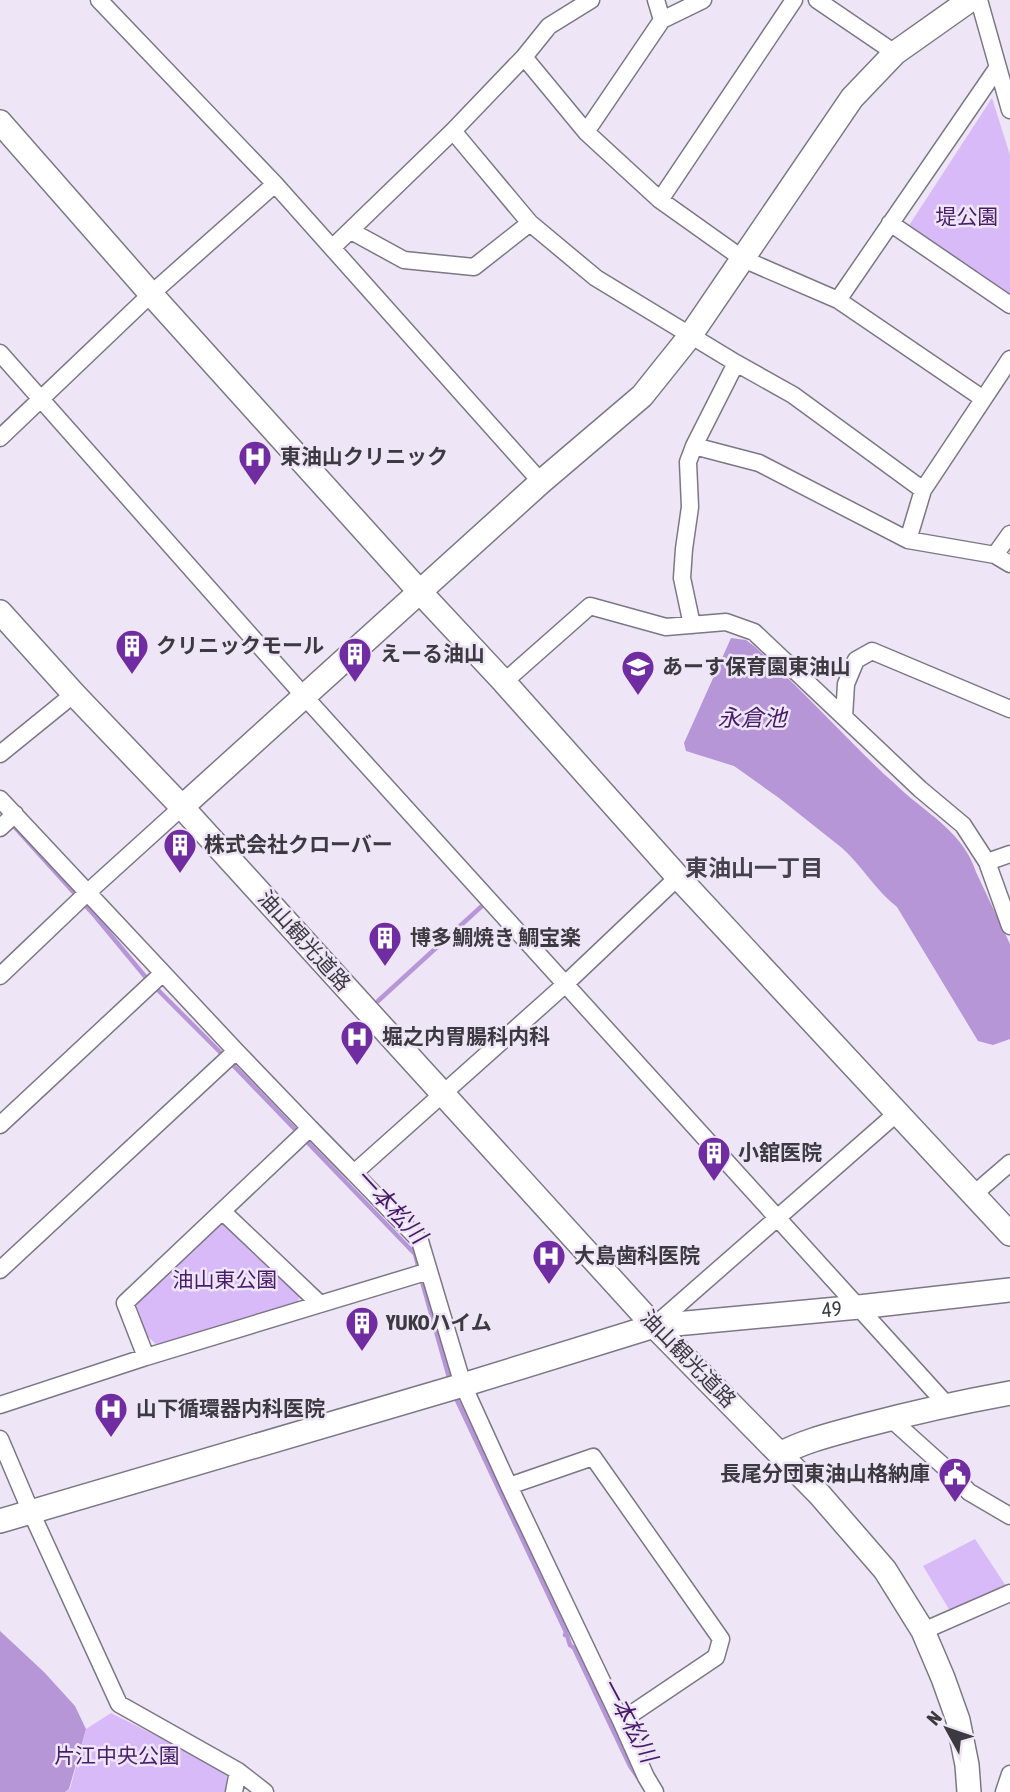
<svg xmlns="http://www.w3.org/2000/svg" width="1010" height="1792" font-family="'Asap Condensed','Noto Sans JP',sans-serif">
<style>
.green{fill:#d9baf9}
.water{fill:#b796d8}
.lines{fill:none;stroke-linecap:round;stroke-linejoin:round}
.stream{stroke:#b796d8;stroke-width:4.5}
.street-casing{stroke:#7d7785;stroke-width:19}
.secondary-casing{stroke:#7d7785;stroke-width:26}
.street{stroke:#fff;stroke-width:16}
.secondary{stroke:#fff;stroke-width:23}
.labels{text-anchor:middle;stroke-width:5;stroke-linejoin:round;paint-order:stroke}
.park-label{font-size:21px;fill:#491d6a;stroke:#eee6f6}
.poi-label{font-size:21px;font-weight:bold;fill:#3c3940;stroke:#eee6f6;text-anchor:start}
.street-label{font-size:21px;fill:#3c3940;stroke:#eee6f6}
.water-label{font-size:23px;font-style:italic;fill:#471a68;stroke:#eee6f6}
.neighbourhood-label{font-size:23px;font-weight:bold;fill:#47414e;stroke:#eee6f6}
</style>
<rect width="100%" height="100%" fill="#eee6f6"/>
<path class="green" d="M992,98L1010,155V299L906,230Z
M230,1222L300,1295L297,1304L159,1347L147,1336L135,1301L222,1223Z
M975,1539L1006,1586L950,1611L923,1566Z
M111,1713L222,1769L227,1775L225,1792H65L70,1789L86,1729Z"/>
<path class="water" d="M731,638L746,640L754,646C799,687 841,733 885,775C896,784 906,795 917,803C942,823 966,841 976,872L1010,944V1039L993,1045L978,1041L897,907C876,891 862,866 842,848L779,798L734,766L686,751L684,743Z
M0,1631L44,1672L75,1706L86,1729L69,1789L65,1792H0Z"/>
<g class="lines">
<path class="stream" d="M11,823L95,916L148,980
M154,986L225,1057
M378,1001L483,905
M231,1063L415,1254L419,1269
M421,1278L450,1381
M455,1396L566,1632L565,1635H567L570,1645L574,1648L630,1766L641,1782"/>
<defs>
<path id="street" d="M99,0L275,184L541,482
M656,0L662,20L703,0
M817,0L895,53
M979,0L1010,110
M524,57L586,132L660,200L743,259L838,300L982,398
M453,131L524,57L549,26L591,0
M586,132L662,20
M660,200L794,0
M890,223L1010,305
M351,231L404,260L474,267L530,223
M332,248L453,131L530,223L596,278L736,363L694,446L759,463L908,540L995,555L1010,564
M838,300L998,67
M0,353L304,696L947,1405
M736,363L793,395L923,490
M0,438L151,294L275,184
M908,540L923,490L1010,359
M995,555L1010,534
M692,625L682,578L684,549L690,507L688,462L694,446
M504,682L590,606L666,627L726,622L754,632L920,789L963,825L987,862L1010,854
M844,717L846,684L856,660L872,651L1010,709
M0,754L74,694
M0,799L236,1051
M0,828L15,814
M987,862L1010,926
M0,976L87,893L182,807
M0,1125L163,973
M354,1173L420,1241L463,1385L509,1486L621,1721L646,1777L655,1792
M974,1194L1010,1163
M222,1211L320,1304
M0,1270L236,1051L310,1128
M654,1326L897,1113
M146,1357L429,1271
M0,1405L146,1357L125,1303L310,1128L354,1173L560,989L678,877
M891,1419L950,1472L969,1492L1010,1516
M0,1439L31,1512L119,1704L238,1771L265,1792
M509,1486L593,1457L721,1639L716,1657L621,1721
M923,1631L1010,1593
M234,1792L238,1771
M1004,1792L1010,1774"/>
<g id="secondary">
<path d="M0,122L151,294L420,592L504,682L678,877L1010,1234"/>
<path d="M0,612L74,694L182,807L654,1326L820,1495L885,1570L923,1631L943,1678L958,1720L967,1765L969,1792"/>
<path d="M182,807L541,482L642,396L690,336L852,98L895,53L970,0"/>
<path d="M780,1454C806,1440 834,1434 862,1426C911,1413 960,1402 1010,1393"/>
<path id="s1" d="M0,1521L463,1385L654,1326L859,1307L1010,1290"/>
</g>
</defs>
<use href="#street" class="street-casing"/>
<use href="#secondary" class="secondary-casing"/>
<use href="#street" class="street"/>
<use href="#secondary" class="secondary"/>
</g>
<defs>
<symbol id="hospital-pin" viewBox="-11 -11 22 30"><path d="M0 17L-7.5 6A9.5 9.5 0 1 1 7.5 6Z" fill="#702da2" stroke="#eee6f6"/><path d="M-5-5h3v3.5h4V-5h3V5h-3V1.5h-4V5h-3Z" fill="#fff"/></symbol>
<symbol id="building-pin" viewBox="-11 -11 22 30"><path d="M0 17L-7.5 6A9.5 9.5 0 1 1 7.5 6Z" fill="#702da2" stroke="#eee6f6"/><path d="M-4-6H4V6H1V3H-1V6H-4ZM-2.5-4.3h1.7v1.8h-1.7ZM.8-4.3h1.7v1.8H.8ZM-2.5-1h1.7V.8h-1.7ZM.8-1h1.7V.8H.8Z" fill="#fff"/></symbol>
<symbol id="school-pin" viewBox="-11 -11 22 30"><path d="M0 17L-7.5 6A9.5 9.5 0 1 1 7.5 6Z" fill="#702da2" stroke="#eee6f6"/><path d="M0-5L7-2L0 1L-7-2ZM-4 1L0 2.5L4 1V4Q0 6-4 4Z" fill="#fff"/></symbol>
<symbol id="civic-pin" viewBox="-11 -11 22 30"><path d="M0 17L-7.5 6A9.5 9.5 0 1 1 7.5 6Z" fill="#702da2" stroke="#eee6f6"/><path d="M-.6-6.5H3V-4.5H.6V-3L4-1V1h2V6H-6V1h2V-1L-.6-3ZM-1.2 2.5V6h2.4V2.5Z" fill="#fff"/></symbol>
</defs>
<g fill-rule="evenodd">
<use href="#hospital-pin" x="236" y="438" width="38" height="52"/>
<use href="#building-pin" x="113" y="627" width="38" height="52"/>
<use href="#building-pin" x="336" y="635" width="38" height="52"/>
<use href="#school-pin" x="619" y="648" width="38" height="52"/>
<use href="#building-pin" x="161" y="826" width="38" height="52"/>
<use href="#building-pin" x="366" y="919" width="38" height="52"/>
<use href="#hospital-pin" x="338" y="1018" width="38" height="52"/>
<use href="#building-pin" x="695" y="1134" width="38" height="52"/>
<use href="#hospital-pin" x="530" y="1237" width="38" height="52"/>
<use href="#building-pin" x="343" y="1304" width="38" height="52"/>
<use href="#hospital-pin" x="92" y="1390" width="38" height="52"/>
<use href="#civic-pin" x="936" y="1455" width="38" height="52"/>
</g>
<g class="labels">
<g class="park-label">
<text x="967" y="224">堤公園</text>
<text x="225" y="1287">油山東公園</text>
<text x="117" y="1763">片江中央公園</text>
</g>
<g class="poi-label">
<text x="280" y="464">東油山クリニック</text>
<text x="156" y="653">クリニックモール</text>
<text x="380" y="661">えーる油山</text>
<text x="662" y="674">あーす保育園東油山</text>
<text x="204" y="852">株式会社クローバー</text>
<text x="410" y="945">博多鯛焼き 鯛宝楽</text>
<text x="382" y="1044">堀之内胃腸科内科</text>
<text x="738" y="1160">小舘医院</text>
<text x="574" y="1263">大島歯科医院</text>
<text x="386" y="1330">YUKOハイム</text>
<text x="136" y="1416">山下循環器内科医院</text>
<text x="930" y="1481" text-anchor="end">長尾分団東油山格納庫</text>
</g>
<g class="street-label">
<text transform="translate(304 941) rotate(48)" y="7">油山観光道路</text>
<text dy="7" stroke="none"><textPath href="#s1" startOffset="861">49</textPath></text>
<text transform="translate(688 1359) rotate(46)" y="7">油山観光道路</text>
</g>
<g class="water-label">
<text x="752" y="726">永倉池</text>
<text transform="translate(391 1206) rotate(47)" y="8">一本松川</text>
<text transform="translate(629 1720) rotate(62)" y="8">一本松川</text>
</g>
<g class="neighbourhood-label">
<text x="754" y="876">東油山一丁目</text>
</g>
</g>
<g transform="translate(947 1729) rotate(310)" stroke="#eee6f6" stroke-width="5" paint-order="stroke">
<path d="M0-5L12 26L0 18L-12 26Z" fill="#3c3940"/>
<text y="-10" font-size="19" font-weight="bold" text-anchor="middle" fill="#3c3940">N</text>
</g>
</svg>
